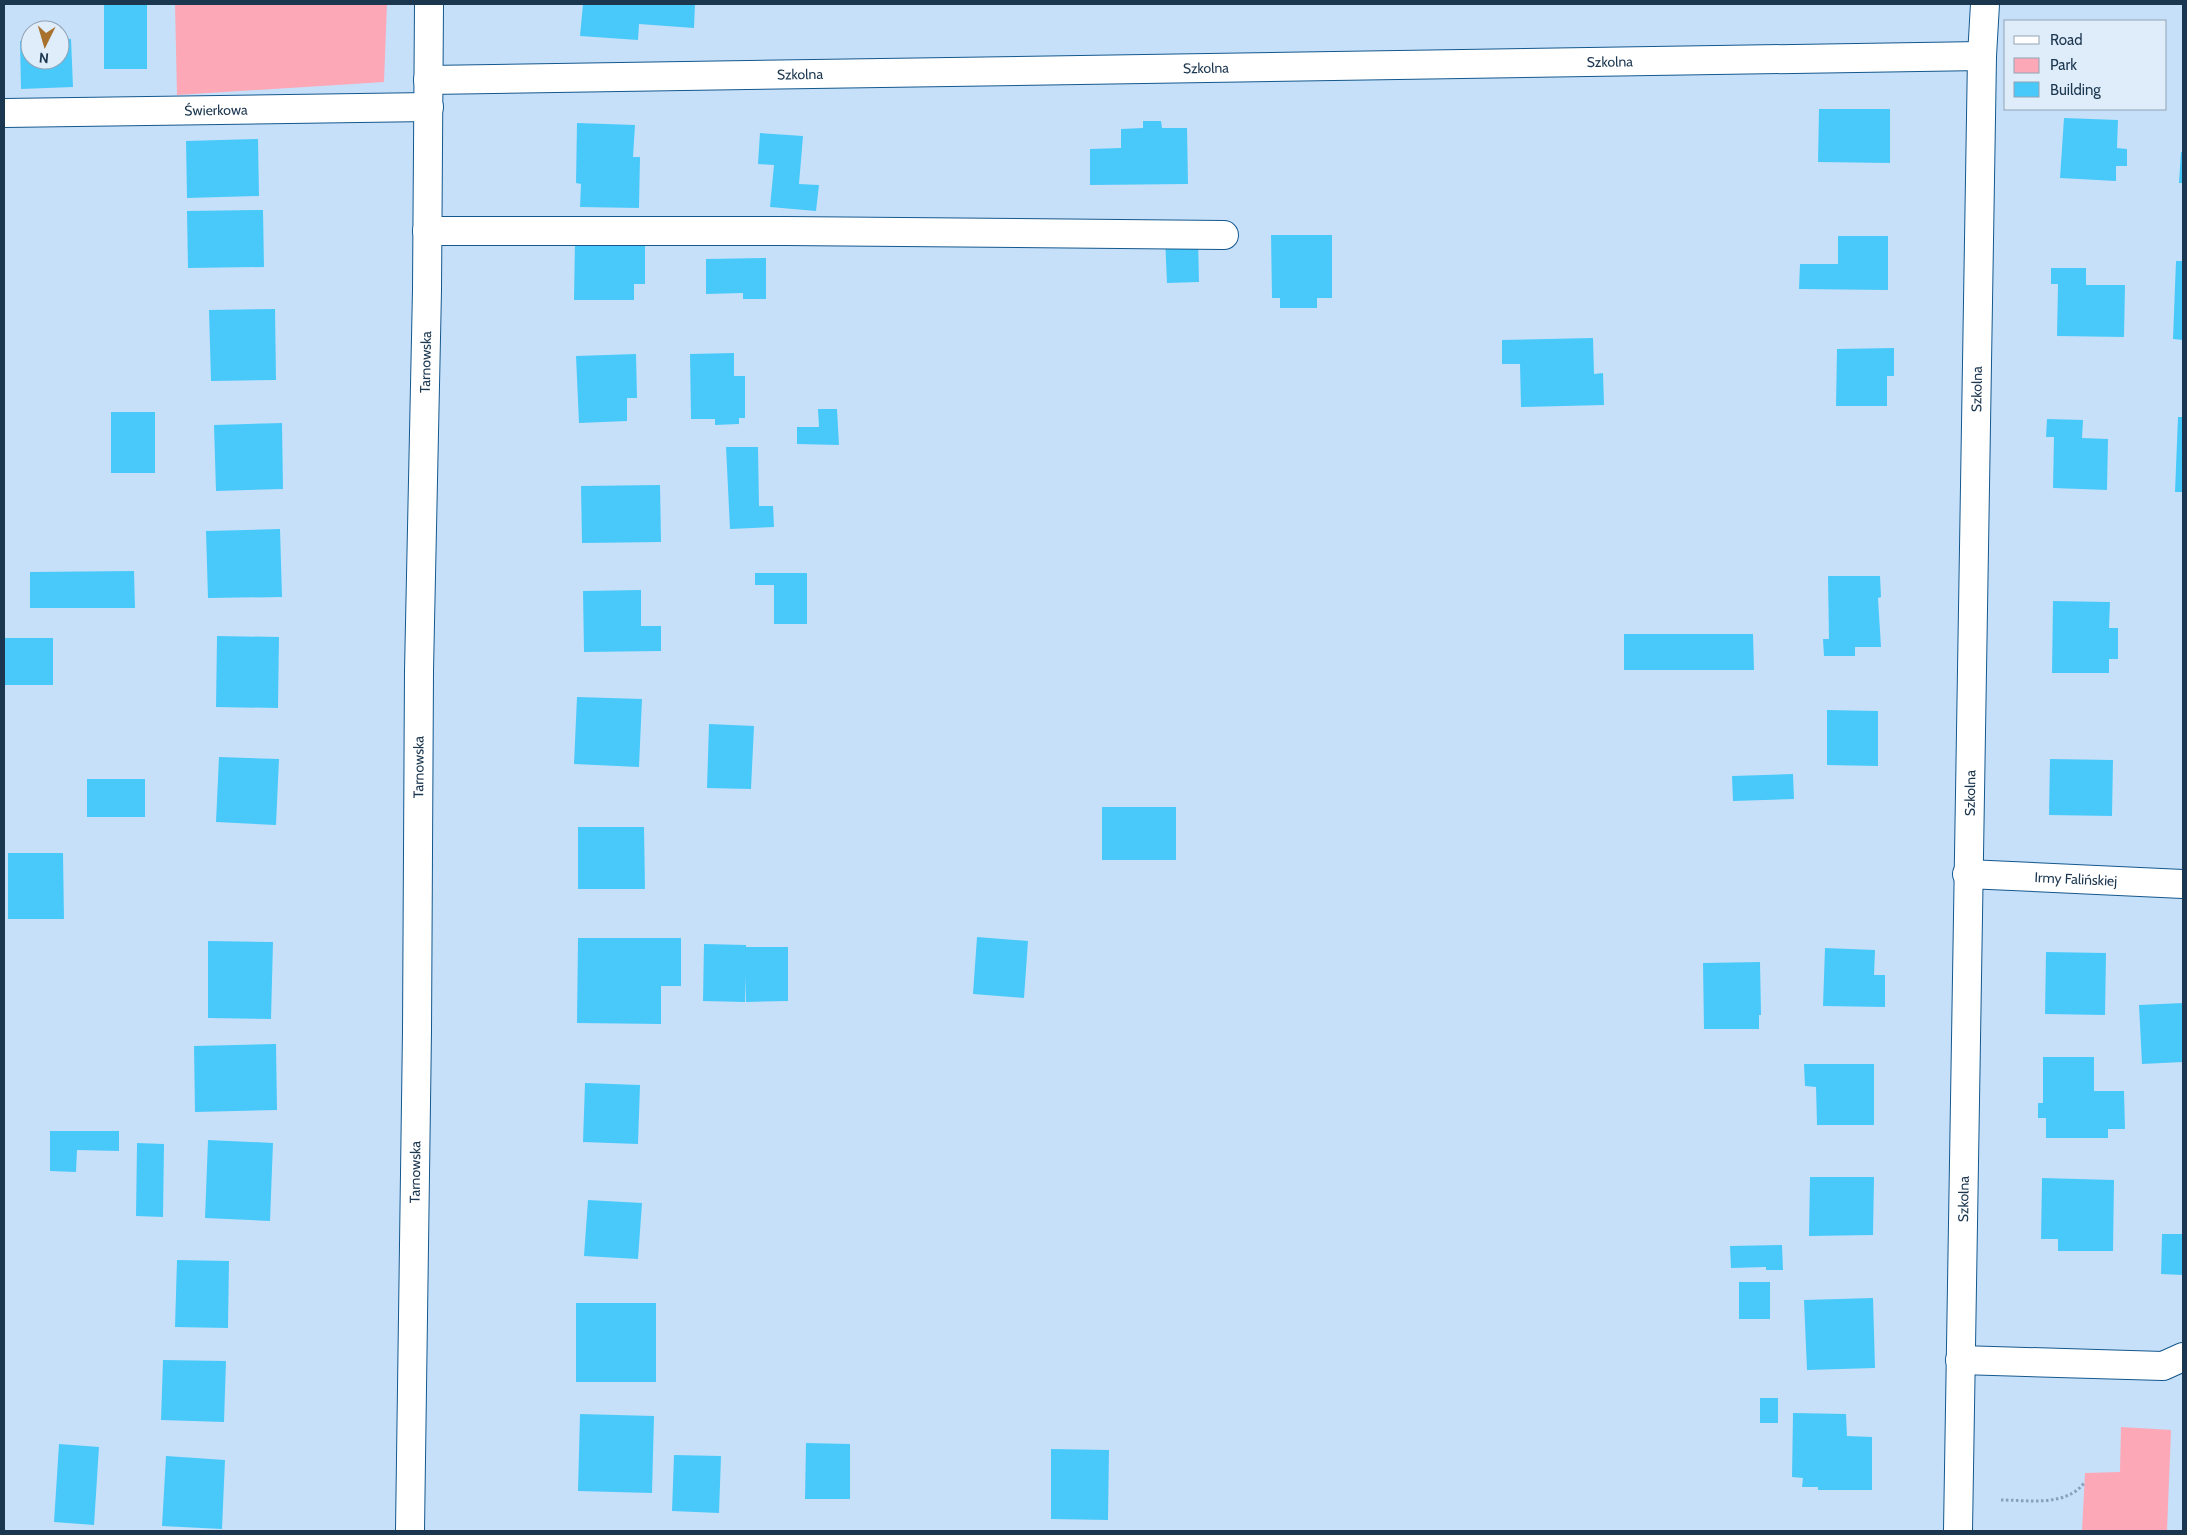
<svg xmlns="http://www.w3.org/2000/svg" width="2187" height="1535" font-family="Cabin,sans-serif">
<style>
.green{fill:#fca8b7}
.building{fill:#49c9fa}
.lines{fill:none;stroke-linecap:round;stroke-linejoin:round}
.minor-casing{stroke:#14588e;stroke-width:30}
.path{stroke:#87a1ba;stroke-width:3;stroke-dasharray:2.5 2.5;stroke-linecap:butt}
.minor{stroke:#fff;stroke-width:28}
.labels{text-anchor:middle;stroke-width:4.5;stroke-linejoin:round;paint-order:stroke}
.street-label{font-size:14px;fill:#1b364f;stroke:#dfecf9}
</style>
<rect width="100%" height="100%" fill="#c7e0f9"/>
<path class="green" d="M175,4H387L384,82L177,95Z
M2121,1427L2171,1430L2167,1531H2082L2085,1473L2120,1472Z"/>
<path class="building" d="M104,4H147V69H104Z
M583,4H695L694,28L639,24L638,40L580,36Z
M60,39H71L73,87L21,89L20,41L30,40V60H60Z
M1819,109H1890V163L1818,162Z
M2064,118L2118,120L2117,148L2127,149V166H2116V181L2060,178Z
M1143,121H1161L1162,128H1187L1188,184L1090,185V149L1121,148V129L1143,128Z
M577,123L635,125L633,157H640L639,208L580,207L581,184L576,183Z
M760,133L803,136L799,184L819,185L816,211L770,207L774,165L758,164Z
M258,139L259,196L187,198L186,141Z
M2181,152H2183V183H2179Z
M263,210L264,267L188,268L187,211Z
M1271,235H1332V298H1317V308H1280V298H1272Z
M1838,236H1888V290L1799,289L1800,264H1838Z
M1165,237H1198L1199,282L1167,283Z
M575,241L645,243V284H634V300H574Z
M766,258V299H743V293L706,294V259Z
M2176,261H2183V340L2173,339Z
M2051,268H2086V285H2125L2124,337L2057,336L2058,284H2051Z
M275,309L276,380L211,381L209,310Z
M1593,338L1594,374L1603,373L1604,405L1521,407L1520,364H1502V340Z
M1894,348V376H1887V406H1836L1837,349Z
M734,353V376H745V418H739V424L715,425V419H691L690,354Z
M636,354L637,398H627V421L579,423L576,356Z
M818,409H837L839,445L797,444V427H819Z
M111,412H155V473H111Z
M2178,417H2183V492H2175Z
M2047,419L2083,420L2082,438L2108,439L2107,490L2053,488L2054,437H2046Z
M282,423L283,489L216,491L214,425Z
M726,447H758L759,506H773L774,527L730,529Z
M660,485L661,542L582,543L581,486Z
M280,529L282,597L208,598L206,531Z
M134,571L135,608H30V572Z
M755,573H807V624H774V585H755Z
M1828,576H1880L1881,597L1878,598L1881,647H1855V656H1824L1823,639H1829Z
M641,590V626H661V651L584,652L583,591Z
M2053,601L2110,602L2109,628H2118V659H2109V673H2052Z
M1624,634H1753L1754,670H1624Z
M217,636L279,637L278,708L216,707Z
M4,638H53V685H4Z
M577,697L642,699L639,767L574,764Z
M1827,710L1878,711V766L1827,765Z
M709,724L754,726L751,789L707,788Z
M219,757L279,759L276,825L216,822Z
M2050,759L2113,760L2112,816L2049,815Z
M1793,774L1794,799L1733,801L1732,776Z
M87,779H145V817H87Z
M1102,807H1176V860H1102Z
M578,827H644L645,889H578Z
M8,853H63L64,919H8Z
M977,937L1028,941L1024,998L973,994Z
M578,938H681V986H661V1024L577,1023Z
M208,941L273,942L271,1019L208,1018Z
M704,944L746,945V947H788V1001L746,1002L745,976V1002L703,1001Z
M1825,948L1875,950L1874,975H1885V1007L1823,1006Z
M2046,952L2106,953L2105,1015L2045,1014Z
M1760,962L1761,1015H1759V1029H1704L1703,963Z
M2183,1003V1062L2142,1064L2139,1005Z
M276,1044L277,1110L195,1112L194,1046Z
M2043,1057H2094V1091H2124L2125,1129H2108V1138H2046V1118H2038V1103H2043Z
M1804,1064H1874V1125H1817L1816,1087L1805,1086Z
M585,1083L640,1085L638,1144L583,1142Z
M50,1131H119V1151L77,1150L76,1172L50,1171Z
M208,1140L273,1143L270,1221L205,1218Z
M137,1143L164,1144L163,1217L136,1216Z
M1810,1177H1874L1873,1235L1809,1236Z
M2042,1178L2114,1180L2113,1251H2058V1239H2041Z
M588,1200L642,1203L638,1259L584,1256Z
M2162,1234H2183V1275L2161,1274Z
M1782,1245L1783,1270H1766V1267L1731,1268L1730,1246Z
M177,1260L229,1261L228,1328L175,1327Z
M1739,1282H1770V1319H1739Z
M1873,1298L1875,1368L1807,1370L1804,1300Z
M576,1303H656V1382H576Z
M163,1360L226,1361L224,1422L161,1420Z
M1760,1398H1778V1423H1760Z
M1793,1413L1846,1414L1847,1436L1872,1437V1490H1818V1487H1802L1803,1478L1792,1477Z
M580,1414L654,1416L652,1493L578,1491Z
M806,1443L850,1444V1499H805Z
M59,1444L99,1447L94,1525L54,1522Z
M1051,1449L1109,1450L1108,1520L1051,1519Z
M674,1455L721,1456L719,1513L672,1511Z
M166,1456L225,1460L222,1529L162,1526Z"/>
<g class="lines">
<defs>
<g id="minor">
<path id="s1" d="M428,80L1982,56"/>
<path id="s2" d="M4,113L429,107"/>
<path d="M427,231H786L1224,235"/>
<path id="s3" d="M1967,874L2183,884"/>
<path d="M1960,1360L2163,1366L2183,1357"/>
<path id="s4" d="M410,1531L417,1031L419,671L427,290L429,4"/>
<path id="s5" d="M1958,1531L1982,56L1985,4"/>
</g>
</defs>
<use href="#minor" class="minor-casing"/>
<path class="path" d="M2001,1500C2027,1500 2066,1507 2084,1483"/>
<use href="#minor" class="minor"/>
</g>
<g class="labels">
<g class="street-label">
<text dy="5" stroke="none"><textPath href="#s1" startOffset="1182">Szkolna</textPath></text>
<text dy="5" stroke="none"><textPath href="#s1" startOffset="778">Szkolna</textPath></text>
<text dy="5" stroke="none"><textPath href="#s1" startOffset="372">Szkolna</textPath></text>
<text dy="5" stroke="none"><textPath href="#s2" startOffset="212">Świerkowa</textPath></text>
<text dy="5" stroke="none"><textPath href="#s4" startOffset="1169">Tarnowska</textPath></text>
<text dy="5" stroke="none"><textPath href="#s5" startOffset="1142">Szkolna</textPath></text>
<text dy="5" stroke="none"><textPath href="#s4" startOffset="764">Tarnowska</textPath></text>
<text dy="5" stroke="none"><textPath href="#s5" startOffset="738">Szkolna</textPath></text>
<text dy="5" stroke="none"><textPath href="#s3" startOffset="109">Irmy Falińskiej</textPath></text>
<text dy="5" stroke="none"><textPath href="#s4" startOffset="359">Tarnowska</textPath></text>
<text dy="5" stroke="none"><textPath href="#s5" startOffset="332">Szkolna</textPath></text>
</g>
</g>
<rect width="2187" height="1535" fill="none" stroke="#1b364f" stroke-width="10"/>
<rect x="2004" y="20" width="162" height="90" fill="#dfecf9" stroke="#91a3b5"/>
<rect x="2014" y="36" width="25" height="8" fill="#ffffff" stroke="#91a3b5"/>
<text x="2050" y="45" font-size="15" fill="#1b364f">Road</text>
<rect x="2014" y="58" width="25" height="15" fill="#fca8b7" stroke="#91a3b5"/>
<text x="2050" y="70" font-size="15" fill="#1b364f">Park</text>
<rect x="2014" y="82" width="25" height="15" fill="#49c9fa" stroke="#91a3b5"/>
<text x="2050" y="95" font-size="15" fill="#1b364f">Building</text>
<g transform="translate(45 45) rotate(185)"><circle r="24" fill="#dfecf9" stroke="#91a3b5"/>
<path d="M0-4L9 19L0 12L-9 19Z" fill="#a8712d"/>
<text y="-8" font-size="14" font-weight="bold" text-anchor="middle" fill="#1b364f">N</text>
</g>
</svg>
